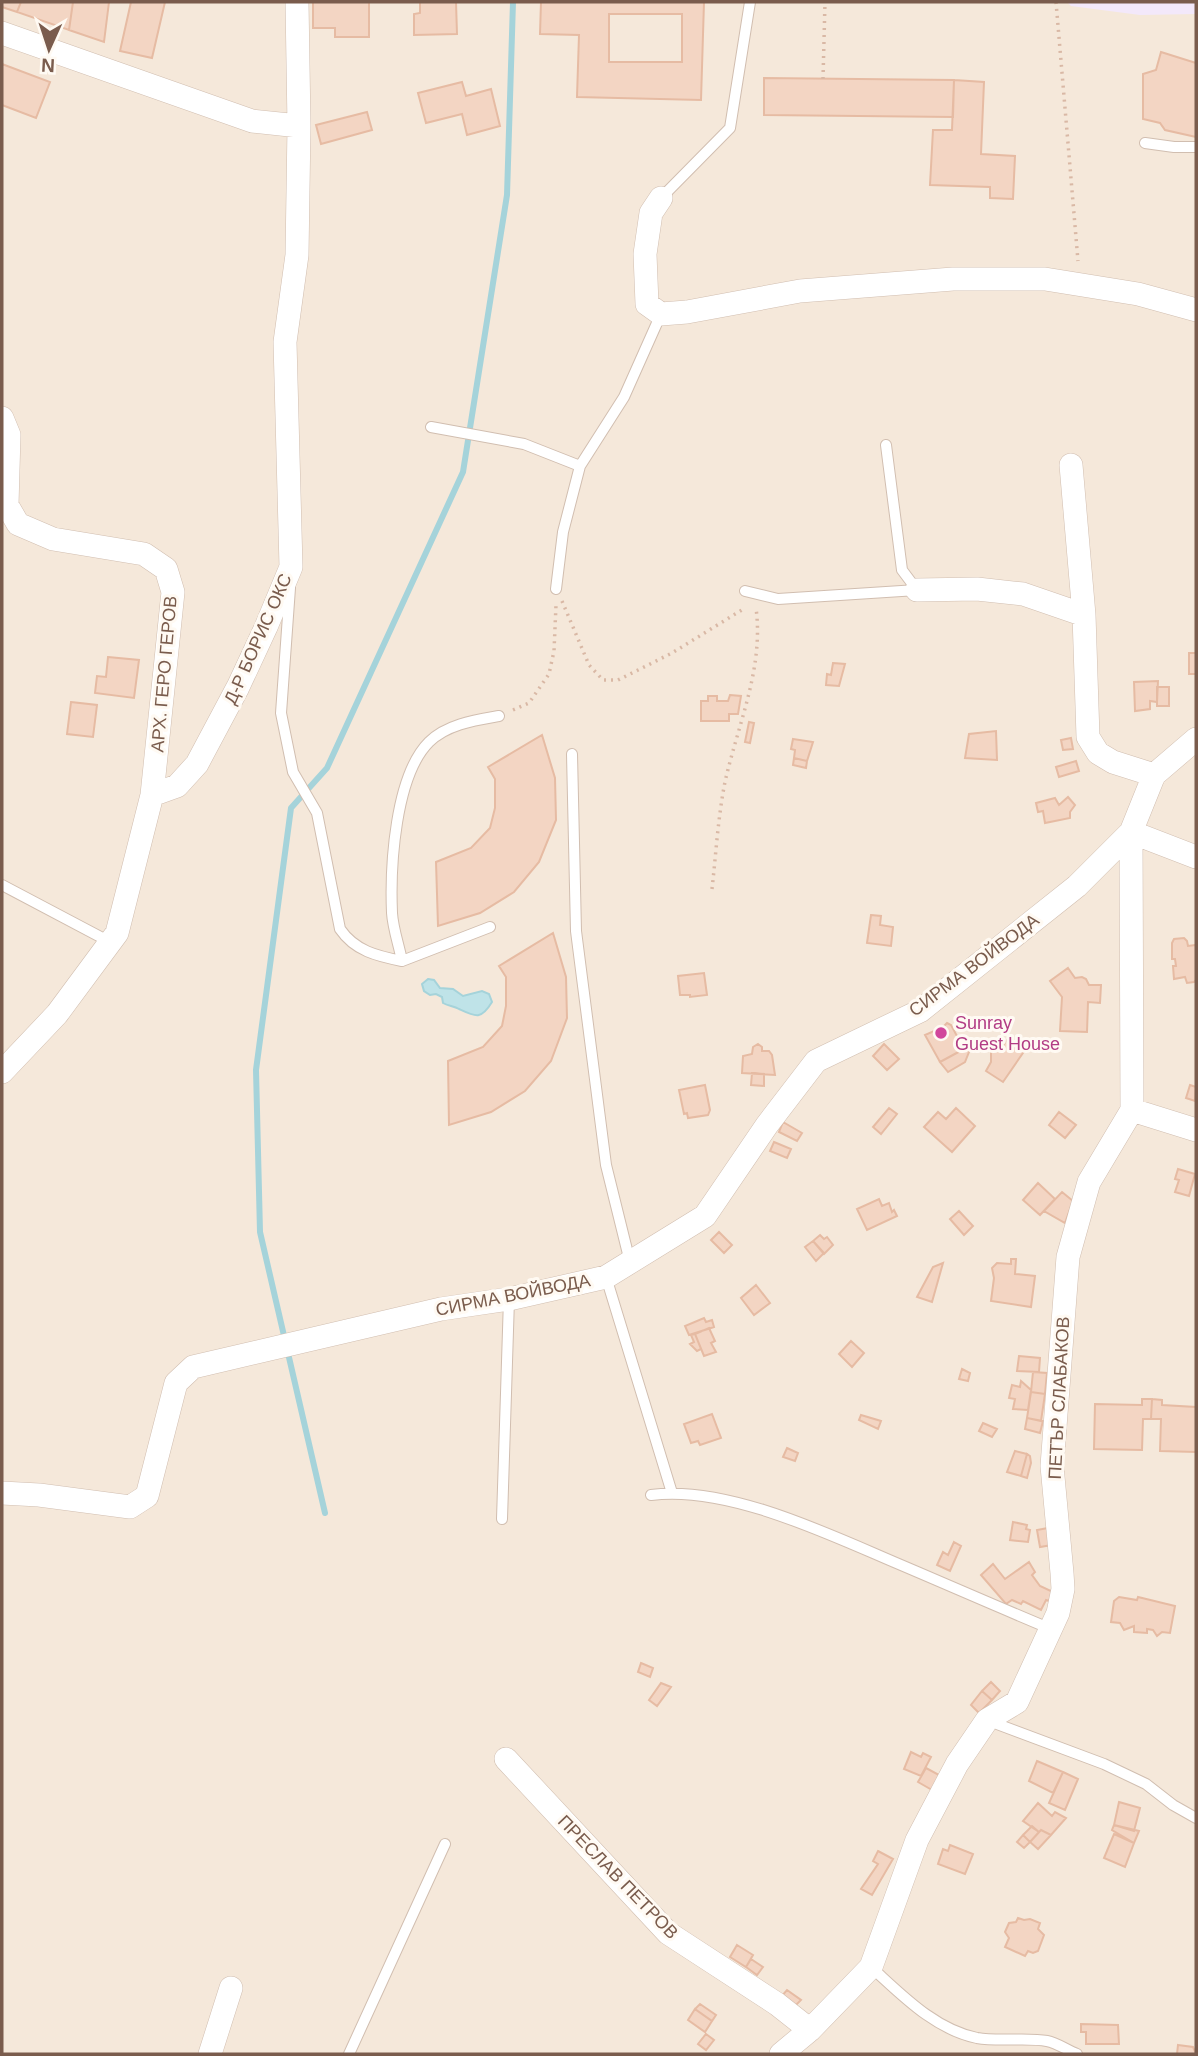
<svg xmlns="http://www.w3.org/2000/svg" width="1198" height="2056" font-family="Helvetica,sans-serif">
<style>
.residential{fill:#f5e8da}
.education{fill:#f3e8fa}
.water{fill:#bfe3e8;stroke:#a5d3da;stroke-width:2}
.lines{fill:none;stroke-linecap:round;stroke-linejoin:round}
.stream{stroke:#a5d3da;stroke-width:6}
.building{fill:#f3d5c3;stroke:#e6bba3;stroke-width:2;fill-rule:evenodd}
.service-casing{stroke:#d1beb0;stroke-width:12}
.minor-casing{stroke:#d1beb0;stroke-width:24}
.path{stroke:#d9b8a5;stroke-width:3.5;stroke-dasharray:2 5;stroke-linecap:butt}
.service{stroke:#fff;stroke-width:10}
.minor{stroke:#fff;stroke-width:23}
.hotel-dot{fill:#d1479c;stroke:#fffaf3;stroke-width:2.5}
.labels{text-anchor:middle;stroke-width:6;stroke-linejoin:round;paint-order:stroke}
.street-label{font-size:18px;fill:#7a5c4d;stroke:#fffaf3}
.hotel-label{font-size:18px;fill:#b23c85;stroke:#fffaf3;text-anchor:start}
</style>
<rect width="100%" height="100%" fill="#fdf6ec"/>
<path class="residential" d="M2,2H1196V2054H2Z"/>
<path class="education" d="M1067,2H1196V14L1140,15L1071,6Z"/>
<path class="water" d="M428,979L434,980L440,988L453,989L463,996L482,991L489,994L492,1002C481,1020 476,1017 459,1009C454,1006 448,1006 443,1003L442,997L436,994L430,995L424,991L422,984Z"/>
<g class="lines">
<path class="stream" d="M325,1513L260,1232L256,1070L291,808L327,768L463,472L507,195L513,2"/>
</g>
<path class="building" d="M2,2H21L17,12L2,7Z
M21,2H73L69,30L17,12Z
M73,2H109L104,42L69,30Z
M131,2H165L152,58L120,51Z
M313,2H369V37H335V28H313Z
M420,2H456L457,34L414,35V14L420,13Z
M541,2H704L701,100L577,97L579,35L540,34ZM609,14H682V62H609Z
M1161,52L1196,63V137L1165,130L1160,123L1143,119V74L1156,70Z
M2,64L50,82L36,118L2,105Z
M764,78L954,80L953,117L764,115Z
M954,80L984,82L981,154L1015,156L1013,199L990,198V187L930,185L933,130H952Z
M462,82L466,96L491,89L500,126L467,135L462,114L426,123L418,93Z
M367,112L372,130L321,144L316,125Z
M1189,653H1196V674H1189Z
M108,657L139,660L134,698L95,693L97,676L106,677Z
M833,663L845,664L839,686L826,685L827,674L831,675Z
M1158,681L1157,702L1150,701V709L1135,711L1134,682Z
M1157,687H1169V706H1157Z
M730,695L741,696L738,714H729V721H701V701H708V696H717V701H728Z
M71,702L97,705L93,737L67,734Z
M749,722L754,723L750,743L745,742Z
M996,731L997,760L965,758L969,734Z
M542,735L555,778L556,820L539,862L514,892L480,913L438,926L436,862L471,848L490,828L495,808V779L488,767Z
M1071,738L1073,749L1063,750L1061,740Z
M793,739L813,742L807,761L794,758L795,750L791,749Z
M794,758L807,761L806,768L793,765Z
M1076,761L1079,771L1059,777L1056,767Z
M1068,797L1075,805L1070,812V818L1045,823L1043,811L1038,812L1036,803L1055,798L1059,805Z
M871,915L881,916L880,925L893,927L891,946L867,943Z
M553,933L566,977L567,1018L551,1061L525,1091L491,1112L449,1125L448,1061L483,1047L502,1026L506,1006V977L499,966Z
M1184,938L1187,941L1188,946L1196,945V980L1194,982L1187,983L1185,977L1174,979L1173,966H1176L1175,959H1172V943L1174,939Z
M1068,968L1075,978L1082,977L1086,979L1089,985H1101L1100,1003L1088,1002L1087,1032L1060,1031L1062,997L1050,981Z
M704,973L707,995L690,997V995H680L678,976Z
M947,1023L951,1025L964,1049L940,1062L925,1035L934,1031L938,1032Z
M1008,1039L1025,1050L1003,1082L986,1071L991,1062V1052L1002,1046Z
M758,1044L762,1047V1051H769L772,1055L775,1075L742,1073L743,1056L752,1054L753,1047Z
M884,1044L899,1059L887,1070L873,1056Z
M964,1049L969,1052L965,1062L948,1072L940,1062Z
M752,1073L764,1074V1086L751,1085Z
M705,1085L710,1110L708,1115L688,1118L687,1113L684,1114L679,1090Z
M1190,1085L1196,1087L1195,1101L1186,1098Z
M889,1108L897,1114L881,1134L873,1127Z
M956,1108L975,1126L952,1152L924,1127L938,1112L946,1119Z
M1059,1112L1076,1125L1065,1138L1049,1125Z
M783,1122L802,1133L797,1141L779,1132Z
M774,1142L791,1149L787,1158L770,1151Z
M1178,1169L1195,1174L1189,1196L1175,1192L1179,1180L1175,1179Z
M1038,1183L1055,1199L1040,1215L1023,1200Z
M1062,1192L1073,1201L1065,1223L1044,1211Z
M879,1199L882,1206L889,1203L892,1212L894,1210L897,1216L867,1230L857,1209Z
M959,1211L973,1226L964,1235L950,1219Z
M719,1232L732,1245L724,1253L711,1240Z
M820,1235L824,1239L827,1237L833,1245L824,1254L813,1241Z
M813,1241L824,1253L816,1261L805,1247Z
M1011,1259H1016L1015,1274L1035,1276L1031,1307L991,1301L994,1278L992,1268L997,1263L1011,1264Z
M943,1263L932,1302L917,1297L933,1267Z
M756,1285L770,1303L754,1315L741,1298Z
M704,1318L706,1322L712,1320L714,1327L689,1335L685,1326Z
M709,1328L715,1341L711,1343L716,1352L704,1356L695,1334Z
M695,1334L701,1349L697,1351L690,1344L694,1342L691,1335Z
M851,1341L864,1353L852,1367L839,1354Z
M1019,1356L1040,1358L1039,1372L1017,1371Z
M962,1369L970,1373L968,1381L959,1379Z
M1033,1372L1047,1373L1045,1394L1031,1392Z
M1021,1381L1031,1390L1028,1410L1013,1409L1015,1399L1009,1398L1012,1385L1020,1387Z
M1031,1392L1045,1394L1041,1421L1027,1418Z
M1142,1399H1152L1151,1419H1143L1142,1450L1094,1449L1095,1404L1142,1405Z
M1152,1399L1162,1400V1405L1196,1407V1452L1160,1451L1161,1419H1151Z
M712,1414L721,1438L700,1445L698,1441L691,1443L684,1424Z
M861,1415L881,1421L878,1429L859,1420Z
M1027,1418L1043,1421L1040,1433L1025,1429Z
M983,1423L997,1429L992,1437L979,1431Z
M787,1448L798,1453L795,1461L783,1457Z
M1015,1451L1027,1454L1021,1476L1007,1472Z
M1027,1454L1030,1456L1031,1463L1027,1478L1021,1476Z
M1013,1522L1027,1525L1026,1529L1030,1530L1028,1542L1010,1540Z
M1048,1528L1052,1545L1040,1547L1037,1530Z
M954,1542L961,1546L950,1571L937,1565L943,1552L948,1555Z
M1029,1562L1035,1572L1032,1575L1040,1586L1053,1592L1049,1601L1046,1600L1041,1610L1023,1601L1021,1604L1012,1600L1006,1604L981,1575L993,1564L1005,1579Z
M1119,1597L1137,1600L1138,1597L1175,1606L1170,1633L1162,1632L1157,1636L1153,1630L1147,1629V1633L1134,1632V1626L1124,1630L1120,1623L1111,1622L1114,1601Z
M641,1663L653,1668L650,1677L638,1672Z
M991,1682L1000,1691L992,1700L982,1691Z
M661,1683L671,1687L657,1706L649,1700Z
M982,1691L992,1700L979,1713L971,1705Z
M911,1752L921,1757L923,1753L931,1757L921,1776L904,1769Z
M1037,1761L1063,1772L1053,1793L1029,1781Z
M926,1768L941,1776L932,1790L918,1782Z
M1063,1772L1078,1779L1065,1810L1049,1803Z
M1119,1802L1140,1808L1134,1831L1114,1825Z
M1038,1803L1052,1816L1055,1812L1066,1818L1051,1835L1041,1830L1039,1832L1023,1821Z
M1114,1825L1139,1831L1134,1843L1112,1830Z
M1032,1826L1039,1832L1030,1842L1023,1835Z
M1041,1830L1051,1835L1038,1849L1030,1842Z
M1114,1834L1134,1843L1125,1867L1104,1858Z
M1023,1835L1030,1842L1024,1848L1017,1842Z
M950,1845L973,1854L965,1874L938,1864L943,1849L948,1851Z
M878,1851L893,1859L872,1895L861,1889L878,1864L873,1861Z
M1018,1918L1024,1920L1030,1919L1040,1923L1038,1929L1044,1935L1038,1951L1033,1953L1028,1951L1025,1956L1005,1947L1009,1938L1005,1932L1009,1923L1016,1922Z
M737,1945L753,1955L746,1967L730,1957Z
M751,1959L763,1967L757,1975L746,1967Z
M787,1990L801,2000L794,2007L780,1998Z
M700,2004L716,2015L712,2021L695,2009Z
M695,2009L712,2021L705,2032L688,2020Z
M1081,2024L1118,2025L1119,2044H1086V2032H1081Z
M706,2034L714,2040L706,2050L698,2044Z
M1178,2045L1193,2047L1196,2054H1170H1177Z"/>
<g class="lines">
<defs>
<path id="service" d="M1145,143L1174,147H1196
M661,198L730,128L750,2
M431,427L524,444L580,466
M886,445L902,570L917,590
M290,588L281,713L293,772L317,813L340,929C355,951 377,956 402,961
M556,589L563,532L580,466L624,397L661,314
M745,591L778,599L917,590
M572,754L576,931L606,1165L630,1262
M2,885L110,942
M490,927L402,961C399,945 393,929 392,913C390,866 395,776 429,742C447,724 476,720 499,716
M606,1277L672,1493
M651,1495C726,1485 826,1533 894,1562C946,1584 998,1607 1051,1629
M502,1519L509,1299
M989,1721L1104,1764L1146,1784L1173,1805L1196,1818
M871,1967C902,1995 934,2029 977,2038C1000,2042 1027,2037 1047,2041C1057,2043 1067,2050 1077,2054
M349,2054L445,1844"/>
<path id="minor" d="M2,33L252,121L299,126
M661,198L651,213L645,254L647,304L661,314L687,312L800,291L953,279H1045L1138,294L1196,310
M2,418L9,435L7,505L18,524L53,539L144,554L166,569L173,592L152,795
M1071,465L1084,615L1088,737L1098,753L1113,762L1154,775
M917,590L977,589L1023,594L1084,615
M2,1072L57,1014L117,933L152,795L177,786L197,764L238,687L266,627L291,567L285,342L297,255L299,126L297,2
M1132,1110L1196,1130
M2,1493L39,1495L130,1507L147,1496L176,1383L193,1367L441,1309L509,1299L606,1277L705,1216L767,1125L816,1061L920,1011L1077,886L1131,832L1154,775L1196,739
M506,1759L668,1933L777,2004L810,2030
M210,2054L231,1988
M781,2054L810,2030L871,1967L917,1840L957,1764L987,1720L1017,1702L1058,1613L1063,1589L1062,1573L1052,1466L1068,1257L1089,1182L1132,1110L1131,832L1196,857"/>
</defs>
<use href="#service" class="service-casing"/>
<use href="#minor" class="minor-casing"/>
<path class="path" d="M1056,2L1078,261
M823,79L825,2
M562,601L589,665L603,680H618L672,653L745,608
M513,710L529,703L549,674L554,651L556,605
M712,889C716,854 718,817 725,782C738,724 764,668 756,608"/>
<use href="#service" class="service"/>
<use href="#minor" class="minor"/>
</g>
<circle class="hotel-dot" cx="941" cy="1033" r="7"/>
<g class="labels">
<g class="street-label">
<text transform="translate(258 639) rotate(-66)" y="6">Д-Р БОРИС ОКС</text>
<text transform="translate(164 674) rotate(-85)" y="6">АРХ. ГЕРО ГЕРОВ</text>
<text transform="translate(974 965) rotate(-37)" y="6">СИРМА ВОЙВОДА</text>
<text transform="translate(513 1295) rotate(-11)" y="6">СИРМА ВОЙВОДА</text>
<text transform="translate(1059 1398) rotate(-87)" y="6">ПЕТЪР СЛАБАКОВ</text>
<text transform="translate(618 1877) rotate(46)" y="6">ПРЕСЛАВ ПЕТРОВ</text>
</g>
<g class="hotel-label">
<text x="955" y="1029">Sunray<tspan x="955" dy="21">Guest House</tspan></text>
</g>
</g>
<rect width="1198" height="2056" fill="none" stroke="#7a5c4d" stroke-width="7"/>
<g transform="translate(49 49) rotate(183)" stroke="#fffaf3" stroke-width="5" paint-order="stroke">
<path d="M0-5L12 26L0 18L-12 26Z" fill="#7a5c4d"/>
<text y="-10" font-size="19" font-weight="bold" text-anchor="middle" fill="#7a5c4d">N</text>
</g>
</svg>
